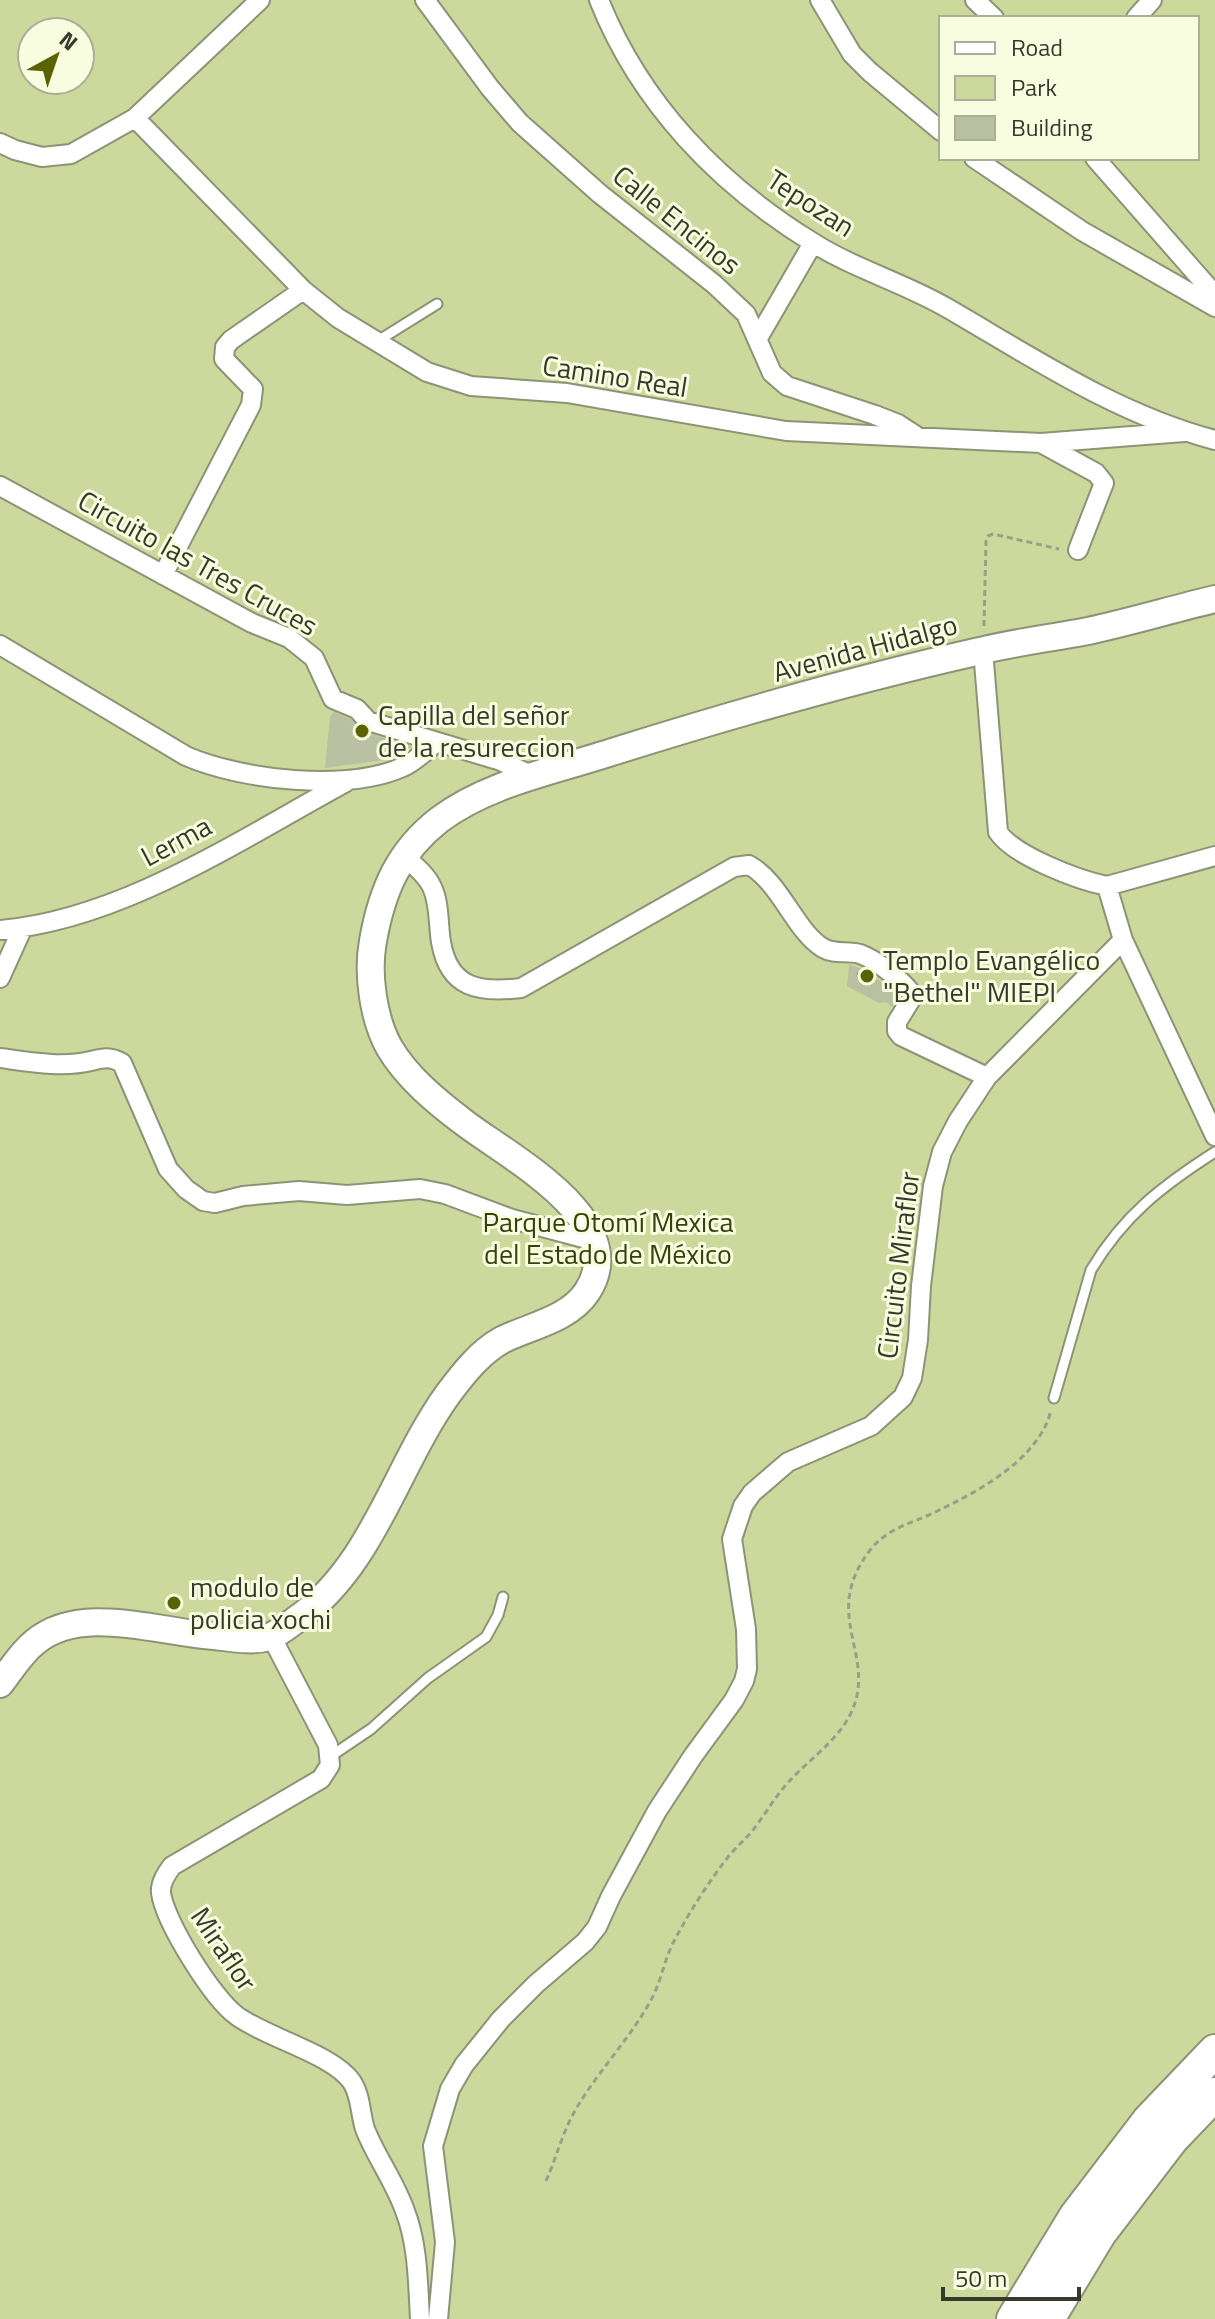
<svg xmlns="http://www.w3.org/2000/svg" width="1215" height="2319" font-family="'Titillium Web',sans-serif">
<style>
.green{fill:#cdd89c;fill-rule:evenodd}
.building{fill:#bac0a2}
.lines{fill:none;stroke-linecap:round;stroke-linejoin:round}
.lane-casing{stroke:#8d9376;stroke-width:13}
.street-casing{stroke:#8d9376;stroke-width:22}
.secondary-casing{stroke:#8d9376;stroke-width:30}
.highway-casing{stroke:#8d9376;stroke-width:36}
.path{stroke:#9b9f89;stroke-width:3;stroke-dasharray:6 4;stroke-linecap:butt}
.lane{stroke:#fff;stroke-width:9}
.street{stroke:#fff;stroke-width:18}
.secondary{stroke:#fff;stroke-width:26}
.highway{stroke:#fff;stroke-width:32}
.poi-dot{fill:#596303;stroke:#f7fdde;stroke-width:3}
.labels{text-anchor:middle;stroke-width:6;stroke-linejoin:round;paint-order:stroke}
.street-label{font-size:28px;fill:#37392d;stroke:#f7fdde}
.poi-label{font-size:28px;fill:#37392d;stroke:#f7fdde;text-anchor:start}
.park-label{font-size:28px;fill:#39400c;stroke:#f7fdde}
</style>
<rect width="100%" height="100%" fill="#eaf0d1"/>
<path class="green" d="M0,0H1215V2319H0ZM941,18H1197V158H941ZM32,32H80V80H32Z"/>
<path class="building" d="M334,712L350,719L365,732L412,747L385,760L325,768L330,717Z
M849,964L867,971L895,993L899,997L892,1007L886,1002L879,1003L847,986Z"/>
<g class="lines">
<defs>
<path id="lane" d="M376,342L437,304
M1054,1398L1091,1270C1124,1215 1162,1186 1215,1152
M331,1756L371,1729L428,1678L486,1637L498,1615L503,1597"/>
<path id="street" d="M425,0L490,88L520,123L600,194L714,284L746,314L772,373L787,386L875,415L898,424L915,435
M599,0C640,103 718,184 812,242C854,269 905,283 949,309C1035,359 1117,414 1215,440
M820,0L852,54L870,72L941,131
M975,0L994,18
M1136,18L1152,0
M135,118L303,290L338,318L427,372L471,386L567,393L786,431L1041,443L1184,432
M0,143L15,150L42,157L71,154L135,118L260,0
M974,158L1082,231L1215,307
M1095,158L1215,295
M758,338L813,243
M1041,443L1096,473L1104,483L1078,550
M0,486L252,623L289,638L314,658L333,699L357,709L368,721L501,761L535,777
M163,575L251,405L253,389L224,359L225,347L231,340L303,290
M0,645L186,756C241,780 347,792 403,767C415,762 426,750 437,742
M983,650L998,832C1014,856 1078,880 1107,886L1123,940L1215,1136
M403,855C413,864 426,874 432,887C440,904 438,925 441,942C449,989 480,993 521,988L734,867L749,865C781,883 795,931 823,948C835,955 848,950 860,954C875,959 906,983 913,996L897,1022V1031L901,1036L987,1077
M1107,886L1215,856
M0,930C121,920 241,839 346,782
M0,978L23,927
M0,1058C30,1062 62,1068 91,1061C103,1058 110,1056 122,1063L168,1169L186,1189L203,1201L215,1203L243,1196L299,1191L347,1195L420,1189L445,1194L512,1219L595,1241
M271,1636L328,1745L330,1765L321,1779L172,1866C166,1874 160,1883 161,1893C165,1922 213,1999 237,2016C267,2038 333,2054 352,2082C361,2096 360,2113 365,2129C376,2157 395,2182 405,2211C418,2244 418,2284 420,2319
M438,2319L445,2242L433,2146L450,2089L464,2065L501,2019L536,1984L585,1942L597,1927L611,1896L657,1811L693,1756L734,1700L744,1681L747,1669L746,1629L732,1539L743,1506L752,1493L788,1462L871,1426L903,1397L912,1378L918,1340L921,1286L933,1186L942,1152L958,1121L987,1077L1123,940"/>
<path id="secondary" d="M0,1684C11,1670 21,1653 35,1642C81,1603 160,1633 215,1636C232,1638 253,1642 269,1637C279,1633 289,1625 297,1619C373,1566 396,1466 448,1394C463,1374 480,1352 502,1340C530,1326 568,1320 587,1292C633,1222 511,1158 466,1124C438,1103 407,1078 389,1047C373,1018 367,973 373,941C382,890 399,851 439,820C488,783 554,771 612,752C733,714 856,679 980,651C1016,642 1052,638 1088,631C1130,622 1173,609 1215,599"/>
<path id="highway" d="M1013,2319L1075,2217L1149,2120L1215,2051
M1048,2319L1100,2233L1172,2139L1215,2094"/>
</defs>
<use href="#lane" class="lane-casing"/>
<use href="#street" class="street-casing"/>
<use href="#secondary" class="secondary-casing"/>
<use href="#highway" class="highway-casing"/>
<path class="path" d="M984,626L986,541L988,536L993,534L1059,549
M857,973L871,983
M546,2181C557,2156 564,2127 579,2104C601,2068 631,2037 651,2000C661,1982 664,1961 673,1943C688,1914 708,1883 728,1857C736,1847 745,1840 753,1830C764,1816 773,1800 785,1786C805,1762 835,1744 850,1715C880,1656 818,1616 871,1549C888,1528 910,1524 933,1513C976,1493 1040,1459 1051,1410"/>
<use href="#lane" class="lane"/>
<use href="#street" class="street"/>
<use href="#secondary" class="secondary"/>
<use href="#highway" class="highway"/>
</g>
<g class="poi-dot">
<circle cx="362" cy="731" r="8"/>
<circle cx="867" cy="976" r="8"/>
<circle cx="174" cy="1603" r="8"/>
</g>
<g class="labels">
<g class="street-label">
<text transform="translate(811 203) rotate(33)" y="10">Tepozan</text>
<text transform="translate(677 220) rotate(39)" y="10">Calle Encinos</text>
<text transform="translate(615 376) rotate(9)" y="10">Camino Real</text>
<text transform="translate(198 563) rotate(29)" y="10">Circuito las Tres Cruces</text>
<text transform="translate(865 648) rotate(-15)" y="10">Avenida Hidalgo</text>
<text transform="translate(176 841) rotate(-28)" y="10">Lerma</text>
<text transform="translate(898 1265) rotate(-83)" y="10">Circuito Miraflor</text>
<text transform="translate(224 1949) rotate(56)" y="10">Miraflor</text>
</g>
<g class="poi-label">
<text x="378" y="725">Capilla del señor<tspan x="378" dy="32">de la resureccion</tspan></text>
<text x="883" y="970">Templo Evangélico<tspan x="883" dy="32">"Bethel" MIEPI</tspan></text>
<text x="190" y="1597">modulo de<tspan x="190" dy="32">policia xochi</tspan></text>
</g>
<g class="park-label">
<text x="608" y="1232">Parque Otomí Mexica<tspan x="608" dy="32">del Estado de México</tspan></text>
</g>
</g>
<rect x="939" y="16" width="260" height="144" fill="#f7fdde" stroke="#aaaf97" stroke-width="2"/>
<rect x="955" y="42" width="40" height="12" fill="#ffffff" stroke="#aaaf97" stroke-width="2"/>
<text x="1011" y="56" font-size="24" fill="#37392d">Road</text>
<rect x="955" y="76" width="40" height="24" fill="#cdd89c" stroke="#aaaf97" stroke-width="2"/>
<text x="1011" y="96" font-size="24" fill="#37392d">Park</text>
<rect x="955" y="116" width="40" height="24" fill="#bac0a2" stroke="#aaaf97" stroke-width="2"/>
<text x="1011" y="136" font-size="24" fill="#37392d">Building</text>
<g transform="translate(56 56) rotate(40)"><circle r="38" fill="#f7fdde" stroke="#aaaf97" stroke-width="2"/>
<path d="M0-6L14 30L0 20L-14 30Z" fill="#596303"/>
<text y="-12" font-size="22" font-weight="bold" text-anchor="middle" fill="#37392d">N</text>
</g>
<path d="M943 2287v12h136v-12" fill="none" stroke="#37392d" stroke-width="4"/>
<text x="955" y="2287" font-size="24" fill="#37392d" stroke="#f7fdde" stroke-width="6" paint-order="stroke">50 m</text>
</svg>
